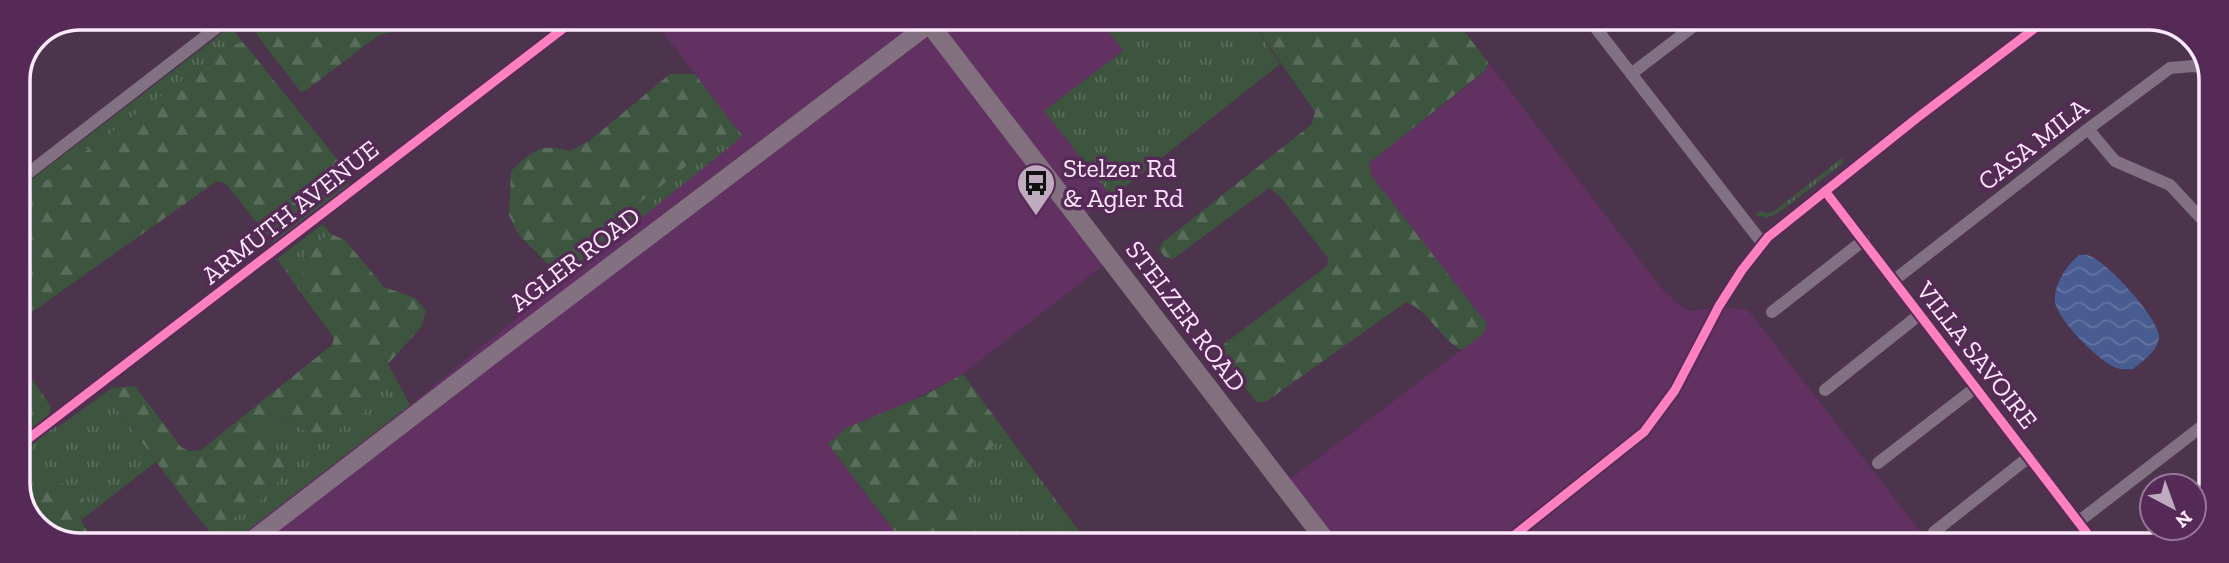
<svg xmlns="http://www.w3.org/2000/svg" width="2229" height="563" font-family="'Zilla Slab',serif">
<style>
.built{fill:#603161}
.grass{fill:url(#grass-tufts)}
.forest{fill:url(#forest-firs)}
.water{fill:url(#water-waves)}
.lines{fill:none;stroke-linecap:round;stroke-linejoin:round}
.street{stroke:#827083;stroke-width:12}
.secondary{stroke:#837081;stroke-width:18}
.primary{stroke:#83707f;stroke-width:19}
.cycleway-casing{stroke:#552a56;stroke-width:13}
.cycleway{stroke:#ff80c0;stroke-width:9}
.labels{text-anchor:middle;stroke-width:7;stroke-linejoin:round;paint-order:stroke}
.street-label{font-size:26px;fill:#ffe9fe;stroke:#552a56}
.poi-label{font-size:26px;fill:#ffe9fe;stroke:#552a56;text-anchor:start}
.rim{fill:none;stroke:#ffe9fe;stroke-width:3.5}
</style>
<defs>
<pattern id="grass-tufts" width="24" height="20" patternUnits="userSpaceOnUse" patternTransform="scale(1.75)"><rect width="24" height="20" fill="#3d553f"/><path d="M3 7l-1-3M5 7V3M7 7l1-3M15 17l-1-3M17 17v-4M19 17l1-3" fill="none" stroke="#5a6d5c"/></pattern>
<pattern id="forest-firs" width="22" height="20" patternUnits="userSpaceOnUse" patternTransform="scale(1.75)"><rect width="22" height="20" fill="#3d553f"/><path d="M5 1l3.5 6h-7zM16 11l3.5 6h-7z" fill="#5a6d5c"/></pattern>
<pattern id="water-waves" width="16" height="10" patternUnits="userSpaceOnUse" patternTransform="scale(1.75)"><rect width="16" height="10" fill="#495c91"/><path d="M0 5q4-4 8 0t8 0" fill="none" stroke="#6473a2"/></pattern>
</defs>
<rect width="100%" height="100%" fill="#4b344c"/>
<path class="built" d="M652,18H1099L1124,51L1044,111L1112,197L1079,221L1108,262L963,374L828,444L905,545L230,544L410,405L741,135Z
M1488,62L1663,290L1687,311L1721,307L1748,310L1931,545H1322L1278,488L1484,333L1371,175L1369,163L1486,71Z"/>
<path class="grass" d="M1099,18H1173L1178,24L1186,18H1250L1280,64L1112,197L1044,111L1123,51Z
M230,27L243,42L229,46L18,201V190Z
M732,123L742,135L738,140L566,279L554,270L731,131Z
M1842,158L1843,163L1778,213L1766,218L1756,215L1758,211L1768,213L1774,211Z
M323,224L331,234C300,251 302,260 301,293L277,259Z
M388,364L410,405L230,544H221L199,519L213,527L285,465L269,433L271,420L278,416L315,436L370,406Z
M112,388L111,401L156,462L81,520L84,499L27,470L18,469V440L49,415L57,428Z
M1004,430L1089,545H957C959,522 958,483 971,465C981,451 1000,447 1004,430Z"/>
<path class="forest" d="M260,18H469C442,38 409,26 379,35L305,91L301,92L257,35L256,26Z
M1250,18H1454L1488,62L1486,70L1369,163L1371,175L1487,324L1484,333L1462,350C1439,339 1430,311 1406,302L1267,401L1256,402L1221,354L1224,344L1327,266L1328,258L1280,196L1269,188L1173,259L1165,257L1159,249L1163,242L1312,124L1315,112Z
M243,42L350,175L348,187L274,244L226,184L217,181L18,322V201L229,46Z
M670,74H695L732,123L731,131L554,270L518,234L509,215L511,171C534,150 539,143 570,151L589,141Z
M331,234L345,240L384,287L415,298L426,311L421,327L388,364L370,406L353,422L324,436H315L279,416L271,420L269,433L285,465C276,498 242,515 213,527L199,519L111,401L112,388L135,386L181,447L189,451L201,450L332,345L334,338L301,293L302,262L312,245Z
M18,358L51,407L49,415L18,440Z
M963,374L1004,430C1000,447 981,451 971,465C958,483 959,522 957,545H905L828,444L846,428L925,395Z
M18,469C38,471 71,485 84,499L81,520L94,544C85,544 74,546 66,543C31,530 18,505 18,469Z"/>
<path class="water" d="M2079,255C2082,255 2086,254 2090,256C2107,262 2159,318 2159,337C2158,351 2143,361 2133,369C2128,369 2121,370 2117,368C2100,363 2057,319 2055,302C2054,284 2066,266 2079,255Z"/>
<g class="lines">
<path class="street" d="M1588,18L1763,244
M1631,74L1703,19
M2088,129L2115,161L2170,185L2211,229
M18,181L229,18
M1825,191L2096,545
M1893,281L2088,129L2170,68L2193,66L2209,68
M1772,312L1864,240
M1825,390L1919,315
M28,439L577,18
M1878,463L1975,388
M2078,522L2210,420
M1934,532L2029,457
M1502,545L1644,432L1675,390L1719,306L1742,270L1768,237L1917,118L2047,19
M2078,545L2090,536"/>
<path class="secondary" d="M247,544L482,363L937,18"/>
<path class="primary" d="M925,18L1329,545"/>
<defs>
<path id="cycleway" d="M1825,191L2096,545
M28,439L577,18
M1502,545L1644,432L1675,390L1719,306L1742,270L1768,237L1917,118L2047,19"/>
</defs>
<use href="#cycleway" class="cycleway-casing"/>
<use href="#cycleway" class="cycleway"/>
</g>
<defs>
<symbol id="bus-pin" viewBox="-11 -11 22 30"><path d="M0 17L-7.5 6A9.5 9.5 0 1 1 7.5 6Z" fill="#c0aac0" stroke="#552a56"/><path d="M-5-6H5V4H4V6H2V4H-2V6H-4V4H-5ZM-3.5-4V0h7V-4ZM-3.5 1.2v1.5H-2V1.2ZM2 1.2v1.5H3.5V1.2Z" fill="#111"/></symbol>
</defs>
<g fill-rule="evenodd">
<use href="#bus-pin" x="1014" y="161" width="44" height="60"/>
</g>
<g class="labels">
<g class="street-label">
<text transform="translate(2033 144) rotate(-38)" y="9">CASA MILA</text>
<text transform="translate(290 212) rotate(-38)" y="9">ARMUTH AVENUE</text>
<text transform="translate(575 259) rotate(-37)" y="9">AGLER ROAD</text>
<text transform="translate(1186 316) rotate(53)" y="9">STELZER ROAD</text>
<text transform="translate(1977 355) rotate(52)" y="9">VILLA SAVOIRE</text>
</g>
<g class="poi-label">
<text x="1063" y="177">Stelzer Rd<tspan x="1063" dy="30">&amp; Agler Rd</tspan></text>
</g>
</g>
<path d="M0 0H2229V563H0ZM80 30H2149A50 50 0 0 1 2199 80V483A50 50 0 0 1 2149 533H80A50 50 0 0 1 30 483V80A50 50 0 0 1 80 30Z" fill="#552a56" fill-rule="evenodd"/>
<path class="rim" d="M80 30H2149A50 50 0 0 1 2199 80V483A50 50 0 0 1 2149 533H80A50 50 0 0 1 30 483V80A50 50 0 0 1 80 30Z"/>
<g transform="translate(2173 507) rotate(139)"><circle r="33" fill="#552a56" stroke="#997699" stroke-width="2"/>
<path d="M0-5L12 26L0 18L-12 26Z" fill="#c0aac0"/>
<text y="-10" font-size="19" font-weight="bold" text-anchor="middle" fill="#ffe9fe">N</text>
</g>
</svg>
